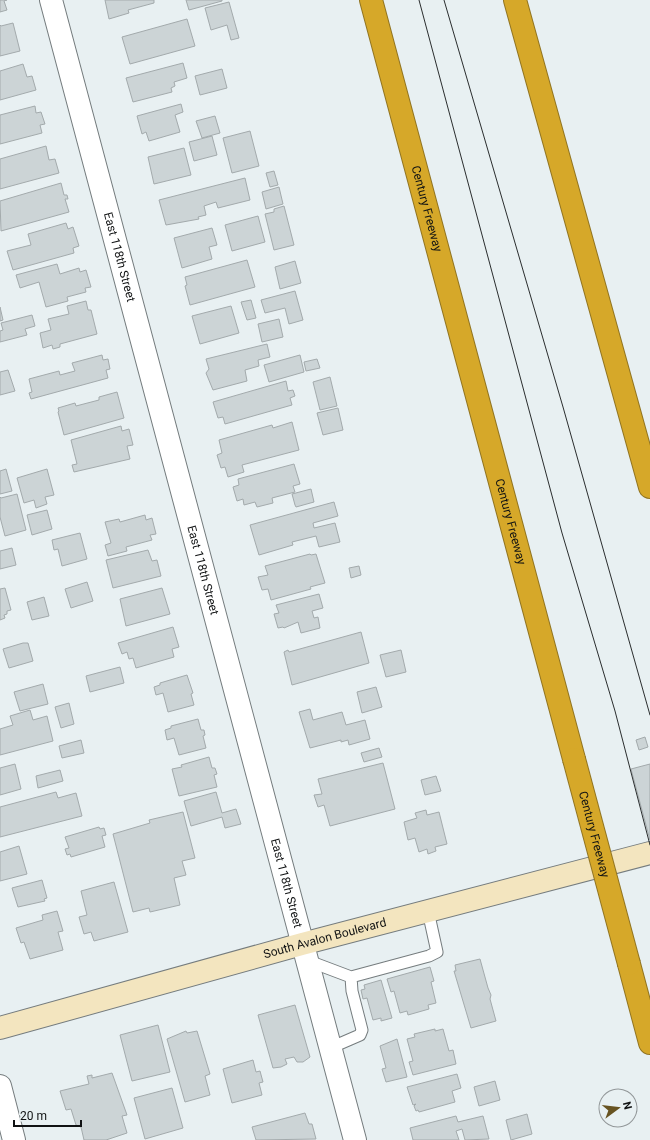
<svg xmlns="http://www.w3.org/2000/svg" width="650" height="1140" font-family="Roboto,sans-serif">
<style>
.building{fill:#ccd4d6;stroke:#a3aaac}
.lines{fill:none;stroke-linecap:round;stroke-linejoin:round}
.service-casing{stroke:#757c7e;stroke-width:13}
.minor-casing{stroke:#757c7e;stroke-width:24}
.secondary-casing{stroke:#757c7e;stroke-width:24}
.motorway-casing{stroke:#917421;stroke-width:24}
.service{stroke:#fff;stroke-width:11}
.minor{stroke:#fff;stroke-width:22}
.secondary{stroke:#f3e5bf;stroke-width:22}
.motorway{stroke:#d6a829;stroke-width:22}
.tram{stroke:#2a2d2e;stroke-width:1}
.motorway-bridge-casing{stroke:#917421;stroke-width:24;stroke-linecap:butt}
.motorway-bridge{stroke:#d6a829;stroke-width:22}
.labels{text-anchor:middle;stroke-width:3;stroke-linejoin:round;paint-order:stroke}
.street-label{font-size:12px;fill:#101213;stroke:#e8f0f2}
</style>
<rect width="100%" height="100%" fill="#e8f0f2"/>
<path class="building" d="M0,0H7L4,1L7,10L0,12Z
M105,0H154V3L128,10L129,13L109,19Z
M186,0H222V1L189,10Z
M229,2L239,38L231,40L227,25L211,30L205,8Z
M187,19L195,46L130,64L122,37Z
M13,23L20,51L0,56V25L1,26Z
M183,63L187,78L174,82L175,86L171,88L172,92L133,102L126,78Z
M23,64L27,77L32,76L36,90L0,100V71Z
M222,69L227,88L200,95L195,76Z
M181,104L183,112L175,115L180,132L149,141L146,132L142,134L137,116Z
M35,106L36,113L41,112L45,124L40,125L42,133L0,144V115Z
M215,116L220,133L202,138L196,121Z
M250,131L259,166L232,173L223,138Z
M212,136L217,155L194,161L189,142Z
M46,146L49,160L55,159L59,173L0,189V159Z
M184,148L191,175L154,184L148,157Z
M274,171L278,185L270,187L266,173Z
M245,178L250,200L218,208L216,202L204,206L206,215L198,217L199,219L166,225L159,200Z
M61,183L64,195H67L68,199H65L69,212L1,231L0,201Z
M279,187L283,204L266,209L262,192Z
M284,206L294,245L274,250L265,214L274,212V209Z
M258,216L265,242L232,251L225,225Z
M66,223L68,229L73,227L79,246L73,248L74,253L13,270L7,251L31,245L28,234Z
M212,228L217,245L209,247L212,259L182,268L174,238Z
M247,260L255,287L190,305L185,286L187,285L185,277Z
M295,261L301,283L280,289L275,267Z
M57,264L60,274L79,268L80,272L86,270L91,287L85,288L86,292L67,297L68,301L46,307L39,282L20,288L16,275Z
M295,291L303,320L289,324L285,308L265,313L261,300Z
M251,300L256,318L247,320L241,302Z
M86,301L88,310H91L97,334L60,344V347L53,349L52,345L43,348L40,333L51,330L48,319L69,314L67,306Z
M231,306L239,333L200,344L192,316Z
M0,307L3,320L0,321Z
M32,315L35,326L25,329L27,335L0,342V331L3,330L1,323Z
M279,319L283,337L262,342L258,324Z
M267,344L270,357L258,360L259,366L245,370L247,381L213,390L206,373L209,369L206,359Z
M102,355L103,360L108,359L110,369L106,370L108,378L31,399L29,393L32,392L29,379L59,371L60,375L75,371L72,363Z
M300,355L304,372L269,382L264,365Z
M317,359L320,368L306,371L304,362Z
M8,370L15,391L0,395V372Z
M330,377L337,406L320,410L313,382Z
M286,381L288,391L293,390L295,396L290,398L292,405L225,424L223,417L218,418L213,402Z
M117,392L124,418L64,435L58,412L59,411L58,408L75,403L76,406L99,400V397Z
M338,408L343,430L323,435L317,413Z
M292,422L299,450L242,465L244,472L228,477L225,467L221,468L217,455L222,453L219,440L272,425L273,428Z
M121,426L122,431L129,429L133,445L127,446L130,459L74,472L72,465L77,464L71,440Z
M294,464L300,484L293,486L295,492L272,498L273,503L257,507L255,502L244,505L243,499L237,501L233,487L239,485L238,479Z
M6,469L12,491L0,494V471Z
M47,469L54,495L45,497L47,504L36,508L34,500L24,503L17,478Z
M311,489L314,502L296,507L295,505L292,494Z
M17,494L26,530L5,536L0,517V497L1,498Z
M334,502L338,516L313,523L314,528L335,523L340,542L319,547L316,536L292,542L293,545L259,555L250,525Z
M47,510L52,529L32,535L27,515Z
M145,515L146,520L152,518L156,534L150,535L152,540L126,547L127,551L108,556L105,545L111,543L105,522L119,519L120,522Z
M80,533L87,559L62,566L58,549L54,550L52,540Z
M12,548L16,565L0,569V551Z
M148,550L152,561L157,560L161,576L113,588L106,560Z
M310,554L311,555L316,554L325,583L310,587L311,589L271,600L268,589L262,590L258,577L268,575L265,566Z
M359,566L361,575L351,578L349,568Z
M87,582L93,601L71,608L65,589Z
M5,588L11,610L7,611V614L4,615L5,618L0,620V589Z
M162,588L170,614L126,626L120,599Z
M319,594L323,608L312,611L314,618L318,617L320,628L301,633L298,622L284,628L283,627L278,628L274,614L279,613L276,605Z
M44,597L49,616L32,620L27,602Z
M173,627L179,647L172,649L174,657L136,668L133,658L129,659L127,652L122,654L118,643Z
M361,632L369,663L292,685L284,652L288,650L289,652Z
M23,643H28L33,661L9,668L3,649Z
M401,650L406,672L386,677L380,655Z
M120,667L124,683L90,692L86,676Z
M187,675L193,693L191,694L194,705L168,712L163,693L156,695L154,687L160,685V683Z
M43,684L48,704L20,711L14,692Z
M376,687L382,707L362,713L357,692Z
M69,703L74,724L61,728L55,707Z
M310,709L313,720L342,712L346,725L365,720L370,739L349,745L348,740L341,742V740L310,748L299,712Z
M30,710L33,720L47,716L53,741L0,755V729L13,725L10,716Z
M198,719L201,730H204L205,735L203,736L206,748L179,755L174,738L167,740L165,730L171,728V726Z
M645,737L648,747L639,750L636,740Z
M81,740L84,753L62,758L59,746Z
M379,748L382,757L364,762L361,753Z
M209,757L212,768H215L217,774L214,775L217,787L179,796L172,769L182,767L181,765Z
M383,763L395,809L330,826L324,805L318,807L314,795L322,794L318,779Z
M15,764L21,789L0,795V768Z
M650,764V840L631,769Z
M60,770L63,781L38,788L36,776Z
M436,776L441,791L425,795L421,780Z
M56,792L58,798L76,793L82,816L0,837V807Z
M216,792L222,813L236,809L241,824L225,828L222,817L191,826L184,801Z
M426,810L427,815L439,812L447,844L435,847L436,851L428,854L427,849L419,852L415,838L408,840L404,822L417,818L415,813Z
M183,812L195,858L182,861L186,875L174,878L180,905L150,912L149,908L133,912L113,834L150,823L149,820Z
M99,827L100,829L104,828L106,835L102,836L105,847L71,857L70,854L67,855L65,849L69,848L65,837Z
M19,846L27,874L0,881V852Z
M42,880L47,898L44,899L45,901L18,907L12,888Z
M114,882L128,932L94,941L91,932L84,934L79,917L87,915L81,891Z
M57,911L63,931L58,932L63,950L30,959L24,942L21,943L16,928L43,920L42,915Z
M480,959L488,988L491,995L490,999L496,1021L471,1028L454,971H456L455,965Z
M430,967L434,981L431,982L436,1003L428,1005L429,1009L408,1015L407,1011L400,1013L394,991L391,992L387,979Z
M381,980L392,1018L381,1021V1018L373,1020L367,998L363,999L361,990L365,989L364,985Z
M295,1005L310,1057L303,1062H297L294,1057L285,1059L287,1064L281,1067L273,1068L258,1015Z
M158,1025L170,1072L132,1081L120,1035Z
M435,1029V1031L443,1029L449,1051L453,1050L456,1064L413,1075L409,1062L413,1061L407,1039L415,1037L414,1034Z
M186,1031L187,1033L197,1031L210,1074L205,1076L210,1095L185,1102L167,1039Z
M397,1039L407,1077L386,1082L382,1069L386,1068L380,1046Z
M253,1060L256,1072L260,1071L263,1082L259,1083L262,1095L232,1103L223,1069Z
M112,1073L127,1115L122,1116L127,1133L106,1140H84L81,1127L76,1125L71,1109L66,1110L60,1091L89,1084L87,1076L92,1075V1078Z
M457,1074L461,1088L452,1091L455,1102L419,1112L418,1110L416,1111L414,1106L416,1104L413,1105L407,1087Z
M495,1081L500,1100L479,1106L474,1087Z
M172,1088L183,1128L145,1139L134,1098Z
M305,1113L309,1124H312L316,1139L256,1140L252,1127Z
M527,1114L532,1134L511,1140L506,1120Z
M456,1116L458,1122L483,1116L489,1139L465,1140L462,1129L456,1131L459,1140H413L410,1128Z"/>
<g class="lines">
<defs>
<path id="service" d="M306,960L351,977L352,991L362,1030L360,1035L330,1048
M351,977L429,956L437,952L428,911"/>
<g id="minor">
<path id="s1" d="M51,0L355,1140"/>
<path d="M0,1086L14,1140"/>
</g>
<g id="secondary">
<path id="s2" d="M0,1028L302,944L650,853"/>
</g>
<g id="motorway">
<path id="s3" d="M371,0L574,759"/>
<path d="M515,0L650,487"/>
<path d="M629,964L650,1043"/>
</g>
</defs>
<use href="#service" class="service-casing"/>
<use href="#minor" class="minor-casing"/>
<use href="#secondary" class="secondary-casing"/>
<use href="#motorway" class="motorway-casing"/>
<use href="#service" class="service"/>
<use href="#minor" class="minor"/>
<use href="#secondary" class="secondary"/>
<use href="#motorway" class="motorway"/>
<path class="tram" d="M419,0L562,533L615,711L650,845
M444,0L563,407L650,715"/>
<defs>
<g id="motorway-bridge">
<path id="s4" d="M574,759L629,964"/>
</g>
</defs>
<use href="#motorway-bridge" class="motorway-bridge-casing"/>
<use href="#motorway-bridge" class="motorway-bridge"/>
</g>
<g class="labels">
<g class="street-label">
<text dy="4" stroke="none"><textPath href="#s3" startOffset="216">Century Freeway</textPath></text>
<text dy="4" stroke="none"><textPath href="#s1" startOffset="266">East 118th Street</textPath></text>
<text dy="4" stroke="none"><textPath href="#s3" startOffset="540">Century Freeway</textPath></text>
<text dy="4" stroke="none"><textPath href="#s1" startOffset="590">East 118th Street</textPath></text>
<text dy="4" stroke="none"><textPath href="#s4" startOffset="78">Century Freeway</textPath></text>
<text dy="4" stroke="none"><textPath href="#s1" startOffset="914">East 118th Street</textPath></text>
<text dy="4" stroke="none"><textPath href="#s2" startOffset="337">South Avalon Boulevard</textPath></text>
</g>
</g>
<g transform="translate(618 1108) rotate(75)"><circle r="19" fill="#e8f0f2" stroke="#929799"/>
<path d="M0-3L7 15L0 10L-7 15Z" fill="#675321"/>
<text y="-6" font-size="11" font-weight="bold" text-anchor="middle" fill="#101213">N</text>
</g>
<path d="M14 1120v6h67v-6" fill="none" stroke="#101213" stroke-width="2"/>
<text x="20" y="1120" font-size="12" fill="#101213" stroke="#e8f0f2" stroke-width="3" paint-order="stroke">20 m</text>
</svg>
